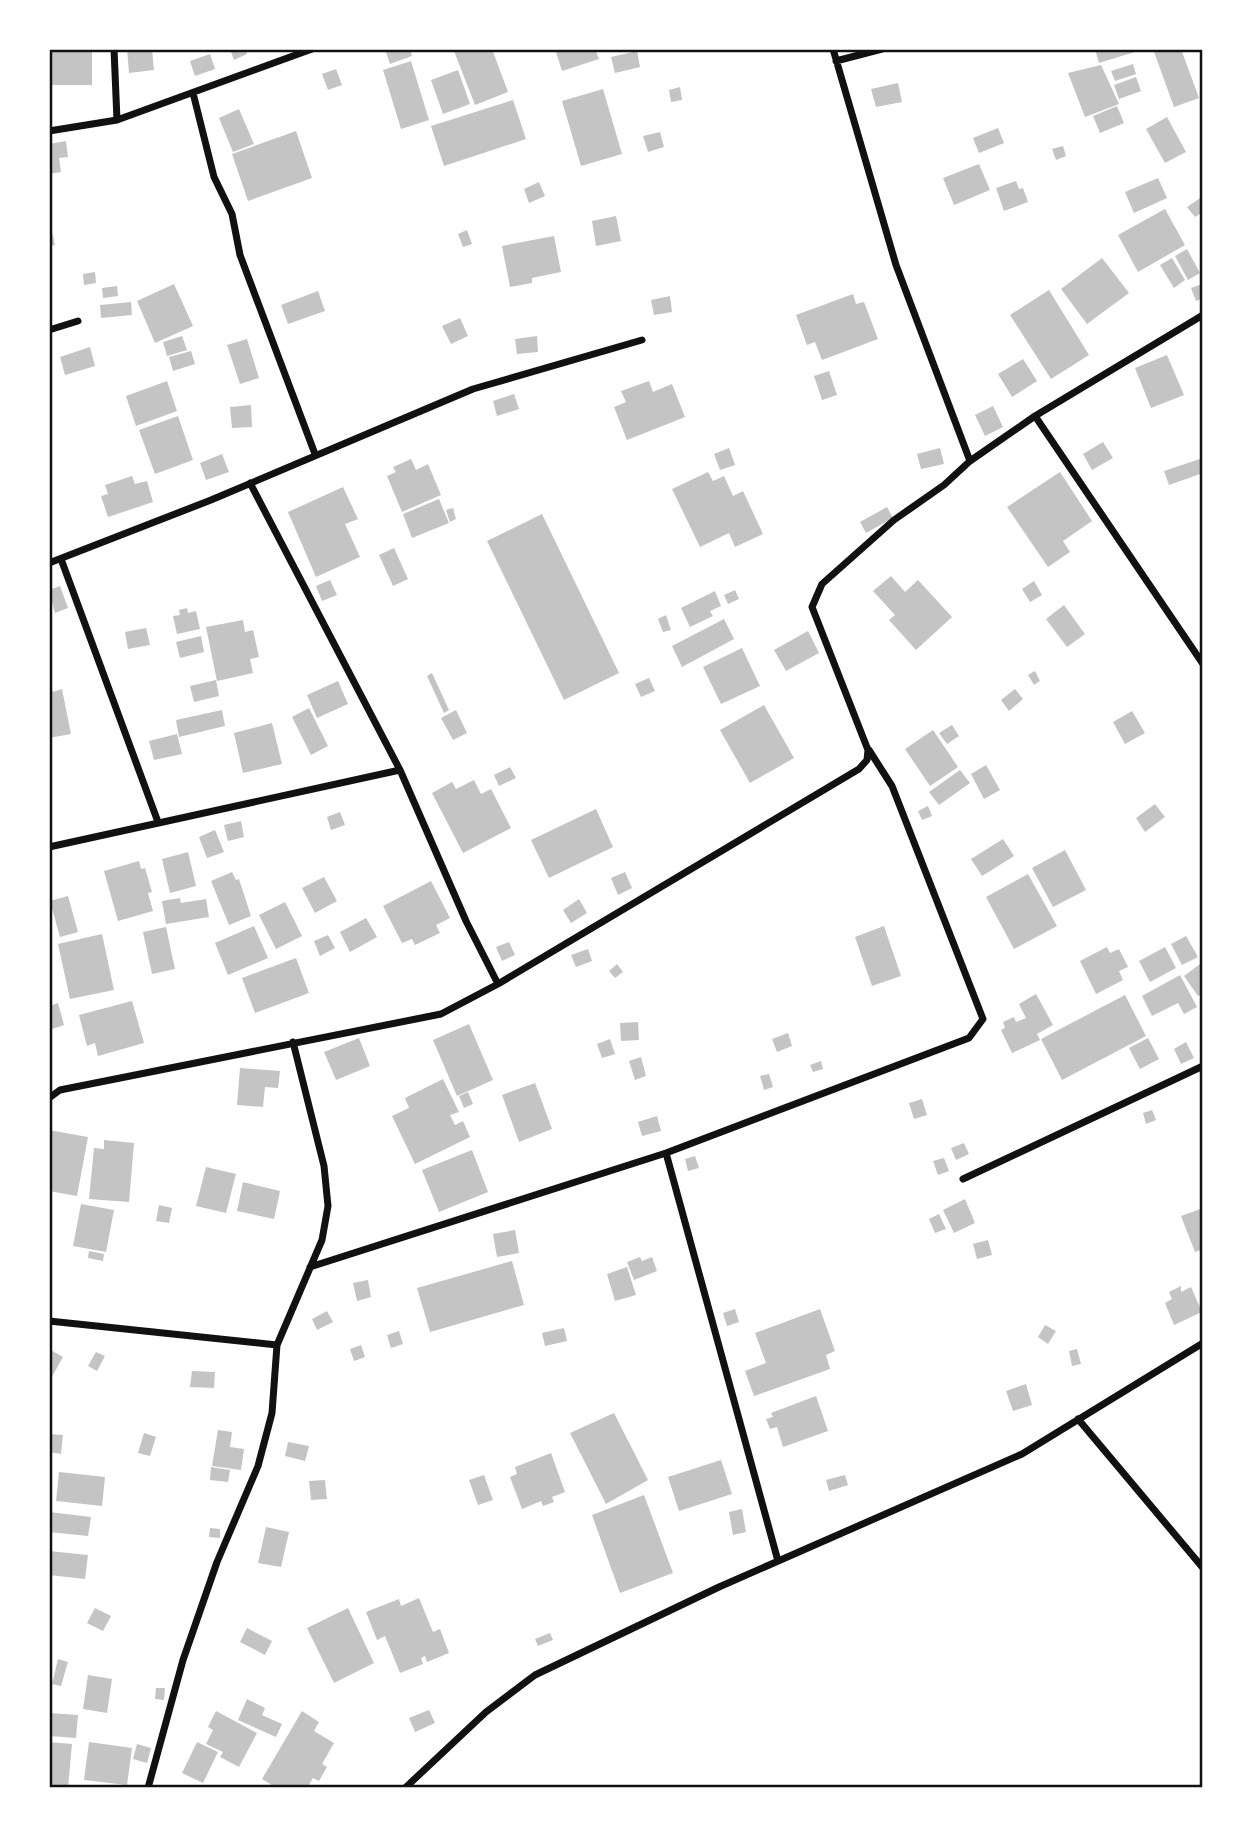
<svg xmlns="http://www.w3.org/2000/svg" width="1252" height="1837" font-family="'PT Sans Narrow',sans-serif">
<style>
.building{fill:#c4c4c4}
.lines{fill:none;stroke-linecap:round;stroke-linejoin:round}
.minor{stroke:#111;stroke-width:7}
.neatline{fill:none;stroke:#111;stroke-width:2.5}
</style>
<rect width="100%" height="100%" fill="#fff"/>
<path class="building" d="M50,49H92V85H50Z
M127,49H152L154,70L129,73Z
M230,49H245L247,54L234,60Z
M385,49H410L412,56L390,64Z
M458,49H492L508,92L475,105L454,51Z
M555,49H595L599,59L562,71Z
M1095,49H1137L1138,51L1099,63Z
M1153,49H1181L1199,98L1174,107Z
M637,51L640,67L615,73L611,57Z
M210,54L215,69L195,76L190,61Z
M411,61L429,120L401,129L383,70Z
M1133,64L1136,74L1115,81L1111,71Z
M1101,65L1119,104L1085,117L1068,73Z
M336,69L342,85L328,90L322,74Z
M458,70L470,104L443,114L431,80Z
M1136,77L1141,91L1119,99L1114,85Z
M898,83L902,102L876,107L871,89Z
M680,87L682,100L671,102L669,90Z
M603,89L622,154L581,166L562,101Z
M513,100L526,139L444,166L431,126Z
M1117,106L1124,123L1100,133L1093,116Z
M239,109L254,144L233,152L219,118Z
M1167,117L1186,152L1165,163L1146,129Z
M998,128L1004,143L979,153L973,138Z
M296,131L312,178L248,201L232,154Z
M660,132L664,147L648,152L643,136Z
M66,141L68,157L59,158L61,172L49,174V144Z
M1063,146L1066,156L1056,160L1052,149Z
M979,164L990,190L954,205L943,178Z
M1158,178L1167,198L1134,213L1125,192Z
M1016,181L1019,189L1023,188L1028,202L1004,211L996,188Z
M539,182L545,196L529,203L524,189Z
M1203,196V212L1195,217L1187,207Z
M1165,209L1185,245L1138,272L1118,235Z
M616,216L621,241L596,246L592,221Z
M49,219L55,245L49,246Z
M467,230L472,244L463,247L458,234Z
M554,236L561,272L532,278V283L510,287L502,246Z
M1187,249L1200,273L1188,280L1175,256Z
M1102,258L1129,293L1087,324L1061,289Z
M1172,258L1185,280L1174,288L1160,265Z
M95,272L96,283L84,285L83,274Z
M174,284L193,326L155,343L137,301Z
M1202,284L1203,298L1196,301L1191,288Z
M117,286L118,296L103,298L102,288Z
M1049,290L1089,355L1051,379L1010,315Z
M318,291L325,311L288,324L281,305Z
M853,294L856,304L864,302L878,339L822,360L815,342L807,345L796,315Z
M670,296L672,312L654,315L651,300Z
M131,302L132,315L101,318L100,305Z
M460,318L468,336L451,344L442,326Z
M182,336L187,350L167,356L163,342Z
M537,336L538,352L517,354L515,339Z
M247,339L259,378L240,384L227,345Z
M90,347L95,366L65,375L60,357Z
M191,351L195,364L173,371L169,357Z
M1167,355L1184,395L1151,408L1135,368Z
M1023,359L1037,381L1012,397L998,374Z
M829,371L837,395L822,400L814,376Z
M167,381L177,411L136,426L126,396Z
M649,381L653,392L672,384L685,417L627,440L614,407L626,402L621,391Z
M514,394L519,409L497,416L493,401Z
M251,405L252,427L232,428L230,407Z
M993,406L1003,427L985,436L975,415Z
M178,416L193,460L155,474L139,430Z
M1103,442L1113,458L1092,470L1083,454Z
M729,448L735,465L720,470L714,454Z
M940,448L944,464L921,469L917,454Z
M222,454L229,472L206,480L200,463Z
M1203,458V473L1169,485L1164,471Z
M411,459L416,470L428,464L441,495L402,512L387,476L396,472L393,467Z
M708,472L713,481L724,476L733,496L743,491L763,534L735,547L729,533L700,547L672,489Z
M1060,472L1092,521L1063,541L1070,552L1048,567L1007,507Z
M132,476L135,484L147,481L153,502L108,517L101,496L108,494L105,485Z
M343,487L358,519L345,524L360,557L316,577L288,512Z
M439,499L449,523L412,538L403,514Z
M887,507L893,518L866,533L860,522Z
M453,508L456,519L450,522L446,510Z
M542,514L619,673L564,700L487,541Z
M394,548L408,579L393,586L379,555Z
M891,576L905,592L918,580L952,617L916,650L889,620L895,615L873,591Z
M330,580L337,595L322,601L316,586Z
M1034,581L1042,595L1030,602L1022,589Z
M60,586L68,608L55,613L49,590Z
M735,590L739,599L728,604L724,595Z
M715,591L721,606L710,611L713,616L690,627L681,608Z
M1064,605L1085,634L1067,647L1046,619Z
M187,608L188,613L196,611L200,629L177,634L173,616L180,615L179,610Z
M666,615L671,630L663,632L658,619Z
M724,619L734,639L682,667L672,646Z
M243,620L245,632L253,630L259,657L250,659L253,673L217,681L206,627Z
M146,628L150,645L128,649L125,632Z
M808,631L819,653L786,671L774,650Z
M201,636L204,652L180,658L176,642Z
M742,648L760,686L721,704L703,667Z
M1035,671L1040,681L1034,685L1028,675Z
M432,673L449,710L444,713L427,676Z
M649,678L655,691L641,697L635,684Z
M49,680L53,692L62,689L71,734L49,738Z
M216,680L219,696L194,702L190,686Z
M338,681L348,704L317,718L307,695Z
M1015,689L1023,699L1009,711L1001,700Z
M764,705L794,758L750,783L720,730Z
M309,708L328,746L311,755L292,717Z
M222,710L225,726L179,737L176,720Z
M456,710L467,733L453,740L441,718Z
M1132,711L1145,733L1125,744L1113,722Z
M272,723L282,764L243,773L234,733Z
M952,725L959,736L947,744L939,733Z
M933,730L958,767L930,786L905,749Z
M177,734L182,754L154,760L149,741Z
M986,765L1000,790L984,799L971,774Z
M510,767L516,778L499,786L494,775Z
M960,770L970,783L939,805L929,792Z
M474,780L481,794L491,789L511,828L463,853L432,793L452,782L456,789Z
M1155,804L1165,817L1145,832L1136,818Z
M928,806L932,816L922,820L918,811Z
M596,809L613,847L549,878L531,840Z
M340,812L345,825L331,830L327,817Z
M241,821L244,837L228,841L224,825Z
M215,830L224,852L207,858L199,837Z
M1003,839L1014,856L982,876L971,859Z
M1065,850L1086,890L1053,907L1032,868Z
M188,852L196,886L170,893L162,859Z
M139,861L141,869L145,868L152,892L148,893L153,911L118,921L104,871Z
M232,872L236,880L239,879L251,916L229,925L211,881Z
M625,872L632,888L618,895L611,878Z
M1028,874L1057,926L1014,949L986,897Z
M324,877L337,901L315,913L302,888Z
M431,881L450,918L436,925L440,933L415,945L412,939L402,943L383,906Z
M68,896L78,932L60,937L50,901Z
M180,898L181,903L206,899L209,917L166,924L162,901Z
M579,899L587,913L571,923L563,910Z
M285,902L302,936L276,949L259,915Z
M366,918L377,937L350,952L340,932Z
M254,926L268,958L228,975L215,943Z
M884,926L901,976L872,986L855,937Z
M166,927L175,969L152,974L143,932Z
M102,934L114,990L70,999L58,944Z
M328,935L335,948L320,956L314,941Z
M1186,936L1198,957L1182,965L1171,944Z
M509,942L515,955L502,961L496,947Z
M1107,947L1110,953L1119,949L1128,967L1119,971L1123,980L1096,994L1080,961Z
M1165,947L1176,968L1150,982L1139,961Z
M588,949L592,961L576,967L571,955Z
M296,958L309,993L255,1013L242,978Z
M617,964L623,972L615,978L609,971Z
M1200,964L1203,969V993L1198,996L1184,976Z
M1180,975L1197,1007L1184,1014L1178,1003L1152,1016L1142,996Z
M1036,994L1053,1025L1035,1035L1030,1026L1035,1035L1037,1034L1040,1040L1012,1053L1001,1030L1005,1028L1003,1022L1014,1017L1016,1022L1026,1018L1019,1004Z
M1125,995L1146,1036L1062,1080L1041,1039Z
M132,1001L144,1043L98,1056L95,1043L87,1046L79,1015Z
M58,1003L64,1025L49,1030V1006Z
M638,1022L639,1040L621,1041L620,1023Z
M469,1024L493,1080L457,1096L433,1040Z
M788,1033L792,1046L777,1052L772,1039Z
M359,1038L370,1066L336,1080L324,1052Z
M1148,1038L1159,1059L1140,1069L1129,1048Z
M610,1039L615,1054L602,1058L597,1044Z
M1186,1042L1194,1058L1181,1064L1174,1049Z
M641,1057L646,1076L635,1080L629,1061Z
M821,1061L823,1069L813,1072L810,1065Z
M240,1068L280,1071L278,1088L265,1087L263,1107L237,1105Z
M769,1074L773,1087L764,1090L760,1076Z
M443,1079L459,1112L450,1115L455,1125L463,1121L470,1137L415,1164L392,1116L409,1108L405,1098Z
M535,1083L552,1129L519,1142L502,1095Z
M468,1092L473,1104L464,1108L459,1096Z
M922,1099L927,1115L914,1119L909,1103Z
M1152,1110L1156,1120L1146,1124L1143,1113Z
M657,1116L661,1131L642,1136L638,1122Z
M49,1130L88,1137L77,1196L49,1191Z
M104,1140L134,1143L129,1202L89,1199L94,1148L104,1149Z
M964,1143L969,1154L956,1160L951,1148Z
M472,1150L488,1192L439,1212L422,1170Z
M695,1156L699,1168L688,1171L685,1159Z
M944,1158L949,1171L938,1175L933,1161Z
M206,1167L236,1174L226,1213L196,1206Z
M243,1182L280,1191L274,1219L237,1211Z
M965,1199L975,1223L954,1233L943,1210Z
M81,1204L114,1210L106,1252L73,1246Z
M159,1205L172,1208L169,1223L156,1221Z
M1203,1208V1249L1195,1252L1181,1216Z
M939,1214L946,1229L935,1233L929,1219Z
M515,1230L519,1253L497,1257L493,1234Z
M988,1240L992,1255L977,1259L973,1244Z
M89,1251L104,1254L103,1261L88,1258Z
M640,1257L642,1261L652,1257L657,1271L634,1280L627,1262Z
M512,1261L524,1305L430,1332L417,1288Z
M627,1267L636,1295L615,1301L607,1274Z
M368,1280L371,1297L357,1301L353,1283Z
M1181,1286V1292L1191,1287L1202,1312L1174,1325L1165,1303L1172,1299L1169,1292Z
M735,1309L739,1322L727,1326L723,1313Z
M820,1309L835,1351L826,1355L830,1369L754,1396L745,1371L766,1363L755,1333Z
M327,1311L333,1322L317,1330L312,1319Z
M1045,1325L1056,1331L1048,1344L1038,1337Z
M564,1328L567,1341L545,1346L542,1333Z
M399,1331L403,1344L391,1348L387,1335Z
M361,1345L365,1357L354,1361L350,1349Z
M49,1349L63,1357L49,1382Z
M1077,1349L1081,1364L1072,1366L1069,1351Z
M96,1352L105,1356L97,1371L88,1366Z
M192,1371L215,1372L214,1388L190,1387Z
M1026,1384L1032,1405L1013,1411L1006,1391Z
M816,1396L828,1431L783,1447L777,1427L770,1429L766,1419L773,1417L771,1413Z
M614,1413L648,1480L606,1504L570,1433Z
M218,1430L232,1432L230,1447L244,1449L241,1470L212,1466Z
M144,1433L156,1437L150,1456L138,1453Z
M49,1434L63,1435L61,1454L49,1452Z
M288,1442L309,1446L305,1461L285,1456Z
M551,1453L565,1492L552,1497L554,1502L543,1506L541,1501L522,1509L510,1477L517,1474L515,1467Z
M721,1460L732,1494L679,1511L668,1477Z
M211,1467L230,1470L228,1482L210,1480Z
M59,1472L105,1477L102,1506L56,1501Z
M484,1475L493,1500L478,1505L469,1480Z
M845,1475L848,1485L829,1491L826,1480Z
M325,1480L327,1499L311,1500L309,1481Z
M644,1495L673,1573L620,1593L592,1515Z
M742,1509L746,1532L733,1535L729,1512Z
M49,1512L91,1517L88,1536L49,1532Z
M266,1527L289,1532L281,1567L258,1563Z
M210,1528L220,1529V1538L209,1537Z
M49,1551L88,1555L85,1579L49,1575Z
M419,1598L433,1632L440,1629L449,1653L427,1662L425,1656L421,1658L423,1664L400,1673L385,1636L377,1640L366,1612L399,1599L401,1606Z
M95,1608L111,1616L103,1631L87,1623Z
M348,1608L374,1663L334,1683L307,1628Z
M247,1628L272,1641L265,1655L240,1642Z
M550,1633L553,1640L538,1646L535,1639Z
M58,1659L68,1662L61,1686L52,1684Z
M88,1675L112,1679L107,1713L83,1709Z
M156,1688H165L164,1700L155,1699Z
M247,1699L265,1708L262,1715L282,1724L276,1737L238,1720Z
M429,1710L435,1723L415,1732L409,1718Z
M216,1711L257,1733L239,1767L220,1757L223,1752L206,1744L213,1730L208,1727Z
M302,1711L319,1722L314,1731L334,1743L322,1764L327,1767L319,1781L313,1778L307,1788H277L262,1779Z
M49,1713L78,1715L76,1738L49,1736Z
M49,1742L72,1744L68,1788H49Z
M89,1742L132,1748L127,1785L84,1780Z
M197,1742L218,1752L203,1783L182,1773Z
M137,1744L151,1748L147,1763L133,1759Z"/>
<g class="lines">
<path class="minor" d="M114,49L117,120
M836,61L882,49
M193,93L214,177L232,214L240,255L315,454
M49,131L117,120L312,49
M49,330L78,321
M1035,416L1203,664
M970,461L1035,416L1203,315
M250,483L400,770L466,921L498,984
M61,559L158,822
M49,563L211,500L473,389L642,340
M49,847L400,770
M49,1098L60,1090L441,1014L498,984L859,769L867,760L868,750L812,607L822,584L894,520L944,485L970,461L896,265L833,49
M666,1153L969,1038L983,1019L892,786L869,750
M963,1179L1203,1066
M310,1267L666,1153L778,1561
M49,1321L277,1345
M1078,1419L1203,1568
M148,1788L183,1660L217,1562L258,1466L272,1413L277,1345L322,1240L328,1206L324,1166L293,1042
M405,1788L486,1712L535,1675L719,1587L1022,1454L1203,1343"/>
</g>
<rect width="1252" height="1837" fill="none" stroke="#ffffff" stroke-width="102"/>
<rect x="51" y="51" width="1150" height="1735" class="neatline"/>
</svg>
